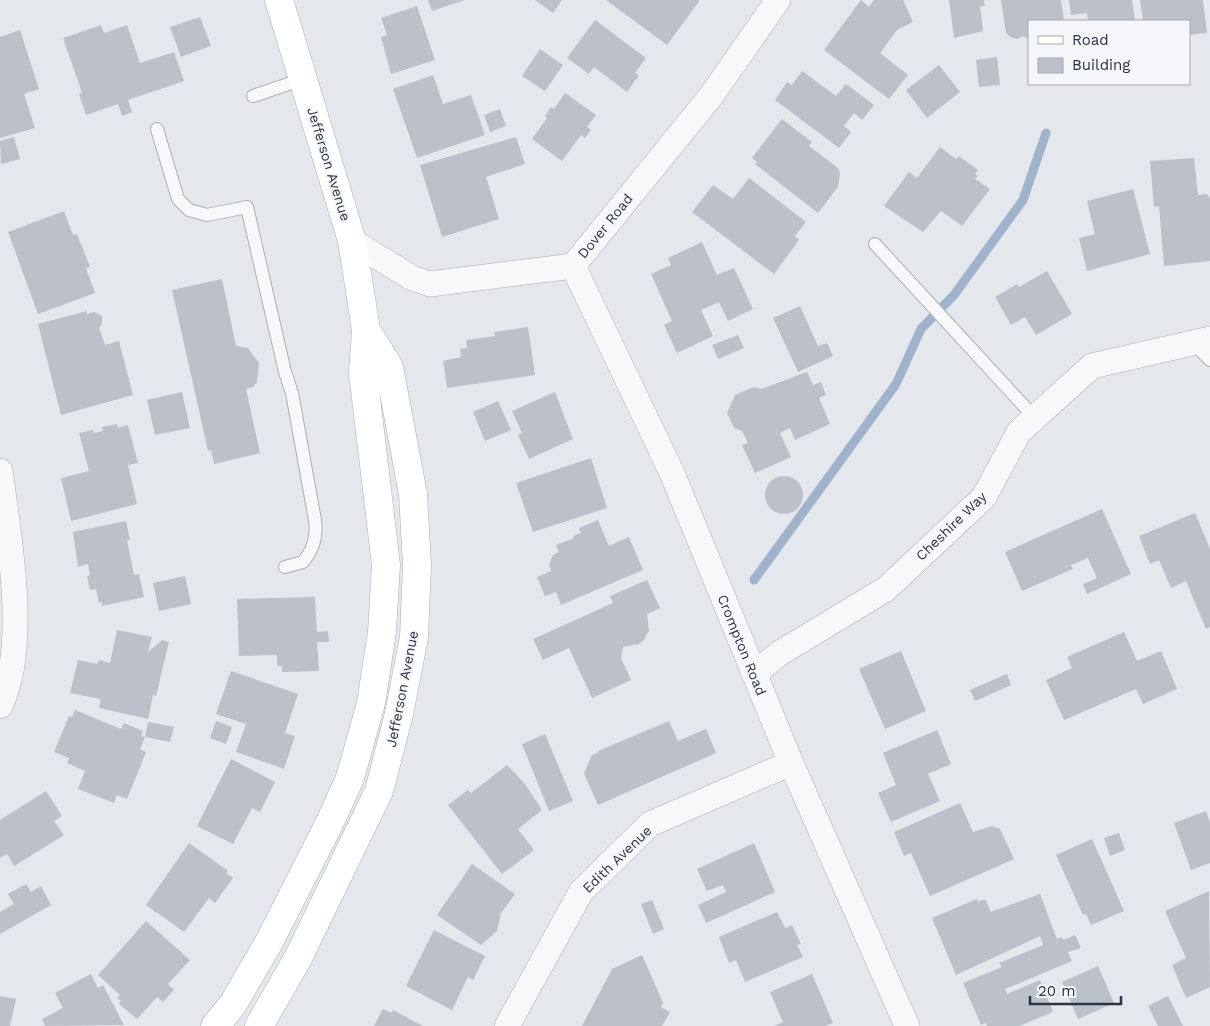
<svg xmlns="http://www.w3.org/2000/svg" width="1210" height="1026" font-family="'Work Sans',sans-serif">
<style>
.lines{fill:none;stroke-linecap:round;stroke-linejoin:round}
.stream{stroke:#9fb4cc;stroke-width:9}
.building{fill:#bbc0ca}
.lane-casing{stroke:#a9aeb7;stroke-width:14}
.street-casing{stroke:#a9aeb7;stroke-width:26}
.secondary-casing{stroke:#a9aeb7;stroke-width:29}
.lane{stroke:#f7f8fa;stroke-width:12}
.street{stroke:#f7f8fa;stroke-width:25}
.secondary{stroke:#fff;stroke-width:28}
.labels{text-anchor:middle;stroke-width:4;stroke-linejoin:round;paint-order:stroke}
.street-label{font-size:14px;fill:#2b3445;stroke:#f4f6f9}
</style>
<rect width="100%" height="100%" fill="#e4e7ec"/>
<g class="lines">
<path class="stream" d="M754,580L896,384L921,329L954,295L1023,200L1046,133"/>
</g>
<path class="building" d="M428,0H465L432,11Z
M535,0H562L553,13Z
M606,0H700L667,45Z
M861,0L869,7L874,0H903L913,22L897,30L880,53L908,75L889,99L824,50Z
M949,0H984L985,6H980L983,31L954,38Z
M1001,0H1061L1064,21H1029V39L1023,36L1017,39L1012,38L1006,33Z
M1069,0H1132L1135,21H1088L1087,13L1071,15Z
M1140,0H1203L1207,33L1189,35V21H1143Z
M417,6L435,60L391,74L381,37L387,35L381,18Z
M200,17L211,46L181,57L170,27Z
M595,20L646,58L635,73L639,75L627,92L594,67L589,74L567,58Z
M101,25L104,33L127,25L140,63L174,52L184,81L128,100L132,112L122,116L118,104L86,115L79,94L82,93L63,38Z
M20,30L39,89L24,94L35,128L0,138V37Z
M540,49L563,65L545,91L522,76Z
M997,57L1000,85L979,87L976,60Z
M939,65L960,92L927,118L906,90Z
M802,71L836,96L846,84L874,105L862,120L854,113L844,126L851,132L839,148L775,100L787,82L792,85Z
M433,75L443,104L471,95L485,135L417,158L393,89Z
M565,93L596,115L587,127L591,130L585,138L581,135L562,161L532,139L547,118L545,116L551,107L554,109Z
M500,109L506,126L490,132L484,115Z
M782,119L812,142L809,146L838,168L840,173L838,187L818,213L755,164L757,162L752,158Z
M14,137L20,159L1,164L0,141Z
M516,137L525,164L486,177L499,219L442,237L420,165Z
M940,147L956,159L959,156L978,170L975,174L978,176L975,179L990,189L962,226L941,211L923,232L884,206L909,172L917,178Z
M1194,158L1198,195L1207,194L1210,198V261L1164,266L1159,206L1154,207L1150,161Z
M749,178L806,222L795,236L799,240L774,274L692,212L713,185L733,199Z
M1133,189L1150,254L1087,271L1079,238L1095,234L1087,201Z
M64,211L73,235L77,234L90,267L86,268L95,293L38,314L8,232Z
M702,242L717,275L734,268L753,309L728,321L719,302L701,310L713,336L677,353L664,325L672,321L651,274L671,265L668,258Z
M1047,271L1072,314L1036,335L1025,317L1011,325L995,297L1017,284L1019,287Z
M222,279L236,346L248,348L259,363L257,382L253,387L246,389L260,453L214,464L211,450L208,451L172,290Z
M800,306L818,346L827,343L833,356L798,372L773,318Z
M87,311V314L94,312L102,316V324L99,328L105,345L119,341L133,395L61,415L38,324Z
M528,327L535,375L447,388L443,361L461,357L460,349L467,348L466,340L495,336L494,332Z
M738,335L744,348L718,359L712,345Z
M807,372L813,385L821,382L826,395L819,398L830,424L795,440L790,428L780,433L791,457L755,473L742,445L748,443L742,431L734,428L727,413L735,395L754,387L761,389Z
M182,392L190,428L155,435L147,400Z
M555,392L573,439L529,459L518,435L522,433L512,411Z
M498,401L511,430L485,441L473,412Z
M117,424L118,428L128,425L138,463L128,465L137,504L71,521L61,478L89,471L79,433L93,430L94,433L103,431L102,427Z
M591,458L607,508L533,532L516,483Z
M765 495a19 19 0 1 1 38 0a19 19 0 1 1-38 0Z
M1102,509L1131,574L1087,594L1083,584L1097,578L1088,558L1071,565L1073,569L1022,591L1005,552Z
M1195,513L1210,549V627L1206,629L1186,581L1171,588L1159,560L1150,564L1139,536Z
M598,520L609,546L629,537L643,570L561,605L556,592L545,596L537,577L551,571L549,564L553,555L559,552L556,545L574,538L573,536L581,533L579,528Z
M126,521L130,540H127L134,575L139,574L144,597L102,606V602L99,603L96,589L90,590L87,576L90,575L88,564L78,567L73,532Z
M185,576L191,604L159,611L153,583Z
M647,580L660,608L647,614L649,630L644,640L639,644L623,647L621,658L631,680L592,698L569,648L543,660L533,639L613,603L610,596Z
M315,597L317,632L328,631L329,642H317L319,671L282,672V666H277V655L239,656L237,599Z
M117,630L152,637L148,652L162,640L169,642L156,696L153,695L148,719L99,708L101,699L70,693L78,660L97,664L99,660L110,663Z
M1124,632L1137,661L1161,651L1177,689L1143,704L1136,689L1064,720L1046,680L1072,668L1067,657Z
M901,651L926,711L885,729L859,669Z
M231,671L298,694L285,733L295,736L284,769L236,752L246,724L216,714Z
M1007,674L1011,685L975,701L970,690Z
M75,710L121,729L124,723L143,731L141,736L145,737L140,749L146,752L127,799L117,795L114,803L78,789L85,771L67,763L69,758L54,752L69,716L72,717Z
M216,721L232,727L226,744L210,738Z
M669,721L678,741L706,729L716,753L598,805L584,773L592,755L599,752L598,751Z
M148,722L174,727L170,742L145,737Z
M937,730L951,764L928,774L940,801L891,822L878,793L896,785L883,753Z
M545,734L573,801L549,811L522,744Z
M231,759L275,782L260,812L252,808L233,844L197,826Z
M507,765L525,784L542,810L518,829L534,850L502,874L448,805L468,790L471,793Z
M46,791L62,816L54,821L64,835L14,866L7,854L0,858V820Z
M960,803L973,832L992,826L1000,829L1014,859L930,896L911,853L904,856L894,832Z
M1206,811L1210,823V863L1191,870L1174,823Z
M1119,833L1125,850L1110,856L1104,838Z
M1092,839L1124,911L1091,925L1086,914L1083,915L1056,855Z
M189,843L228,871L226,873L233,878L215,903L209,898L184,932L146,905Z
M754,843L775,892L706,923L698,905L726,892L723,885L707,891L697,869Z
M472,864L515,894L501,913L497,931L481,945L437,915Z
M26,884L31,892L41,886L51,905L0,934V912L14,904L8,894Z
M1209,891L1210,987L1186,998L1172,965L1186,958L1165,911Z
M1040,894L1057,939L1062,937L1063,940L1075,935L1081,948L1068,952L1072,961L1005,989L1007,994L1040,980L1053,1012L1019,1026H987L986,1023L981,1025L963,983L1002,967L999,963L1043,945L1040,936L956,975L932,918L977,899L978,902L985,899L991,912Z
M652,900L664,929L653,934L641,904Z
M777,912L785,928L792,925L801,944L797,945L803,957L745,982L736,960L729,963L719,937Z
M146,921L190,960L168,984L174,990L163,1002L157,997L137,1019L119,1004L121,1001L117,998L120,995L98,975Z
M434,930L485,956L473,980L468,977L452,1010L406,986Z
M642,955L663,1003L661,1007L670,1012L662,1026H582L612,969Z
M1098,966L1114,1003L1078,1019L1062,982Z
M91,974L98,988L103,985L124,1025L45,1026L42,1019L63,1008L55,993Z
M812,974L833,1023L825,1026H774L783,1022L770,992Z
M0,996L16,999L10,1026H0Z
M1168,996L1183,1026H1158L1148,1006Z
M383,1009L392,1013L393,1010L423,1026H374Z"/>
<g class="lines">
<defs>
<path id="lane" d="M253,96L303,79
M157,129L178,199L189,210L207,215L247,207L285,372L292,393L315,520C317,537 314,548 303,562L285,567
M875,244L1035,418
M1193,343L1210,360"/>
<path id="street" d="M352,241L412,278L430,284L573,266L711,96L778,0
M573,266L672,473L791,763L907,1026
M0,471C9,535 29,648 0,706
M754,674L780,653L886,589L984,497L1019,432L1092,366L1210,339
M507,1026L581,892L650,824L791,763"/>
<path id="secondary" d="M215,1026L233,1004L269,942L329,824L350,778L371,703L382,632L386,565L363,373L366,330L352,241L279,0
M259,1026L298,958L379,791L399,714L414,637L417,565L413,494L389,367L366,330"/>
</defs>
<use href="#lane" class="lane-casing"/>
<use href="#street" class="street-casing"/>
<use href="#secondary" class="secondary-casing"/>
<use href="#lane" class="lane"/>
<use href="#street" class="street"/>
<use href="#secondary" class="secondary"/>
</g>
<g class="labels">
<g class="street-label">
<text transform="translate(329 164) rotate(73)" y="5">Jefferson Avenue</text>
<text transform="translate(605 226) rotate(-51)" y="5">Dover Road</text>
<text transform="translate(951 526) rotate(-44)" y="5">Cheshire Way</text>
<text transform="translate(742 645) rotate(68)" y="5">Crompton Road</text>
<text transform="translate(402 689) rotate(-79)" y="5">Jefferson Avenue</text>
<text transform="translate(617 859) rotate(-44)" y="5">Edith Avenue</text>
</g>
</g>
<rect x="1028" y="20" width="162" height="65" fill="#f4f6f9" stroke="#a4a8b1"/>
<rect x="1038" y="36" width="25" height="8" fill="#ffffff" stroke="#a4a8b1"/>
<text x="1072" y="45" font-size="15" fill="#2b3445">Road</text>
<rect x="1038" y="58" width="25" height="15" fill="#bbc0ca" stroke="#a4a8b1"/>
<text x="1072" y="70" font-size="15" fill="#2b3445">Building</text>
<path d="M1030 996v8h91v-8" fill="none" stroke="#2b3445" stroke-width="2.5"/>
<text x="1038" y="996" font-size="15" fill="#2b3445" stroke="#f4f6f9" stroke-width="4" paint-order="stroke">20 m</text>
</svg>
